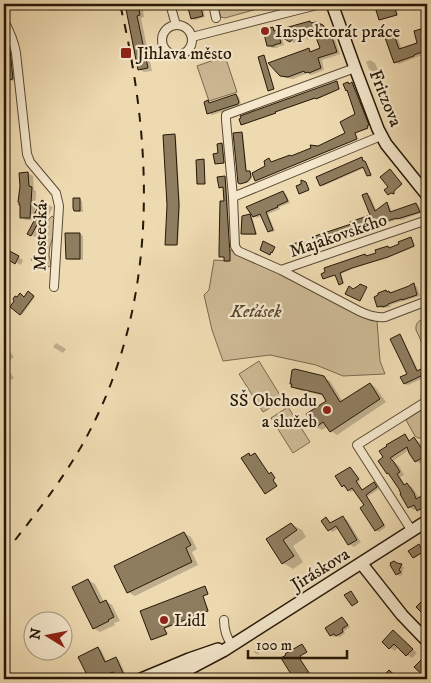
<svg xmlns="http://www.w3.org/2000/svg" width="431" height="683" font-family="'IM FELL DW Pica',serif">
<style>
.green{fill:#ccb994;stroke:#79684e}
.shadow{fill:#0003}
.building{fill:#8e7d5f;stroke:#261807}
.lines{fill:none;stroke-linecap:round;stroke-linejoin:round}
.street-casing{stroke:#584832;stroke-width:10}
.secondary-casing{stroke:#261807;stroke-width:14}
.street{stroke:#f4e7cc;stroke-width:8}
.secondary{stroke:#f4e7cc;stroke-width:11}
.rail{stroke:#261807;stroke-width:2;stroke-dasharray:9 9;stroke-linecap:butt}
.poi-dot{fill:#8f2418;stroke:#f4e7cc;stroke-width:2}
.labels{text-anchor:middle;stroke-width:4.5;stroke-linejoin:round;paint-order:stroke}
.poi-label{font-size:18px;fill:#261807;stroke:#f4e7cc;text-anchor:start}
.street-label{font-size:18px;fill:#261807;stroke:#f4e7cc}
.park-label{font-size:18px;font-style:italic;fill:#584831;stroke:#f4e7cc}
</style>
<rect width="100%" height="100%" fill="#eedab1"/>
<filter id="stains"><feTurbulence type="fractalNoise" baseFrequency=".004" numOctaves="4"/><feColorMatrix values="0 0 0 0 .2 0 0 0 0 .09 0 0 0 0 .02 0 0 0 .5 -.17"/></filter>
<radialGradient id="worn" r=".72"><stop offset=".6" stop-color="#630" stop-opacity="0"/><stop offset="1" stop-color="#630" stop-opacity=".3"/></radialGradient>
<path class="green" d="M217,4H275L225,18L221,17Z
M225,56L237,92L209,101L197,66Z
M52,216L55,219L53,237L50,246L49,255L51,265L49,267L38,261L31,260L33,257L43,260L47,232L44,228L48,220Z
M230,250L280,272L359,315L377,321L380,361L385,374L343,376L316,365L270,355L223,361L212,330L204,295L209,290L214,260L229,261Z
M427,317V354L416,330C415,321 421,320 427,317Z
M259,361L283,400L263,412L239,374Z
M288,407L310,442L293,453L271,418Z
M423,409H426L427,410V448L421,438H418L415,436L406,420Z"/>
<path class="shadow" d="M28,4H39L40,7L30,10Z
M126,4H142L144,17L141,18L152,71L144,72L139,69Z
M189,4H202L205,17L195,20L192,18Z
M386,4H394L398,15L381,20H380L378,6Z
M312,24L323,26L327,29L334,36L340,54L322,60L324,70L314,74L310,75L308,73L293,79L286,78L281,75L309,50L313,52L322,49L317,36L315,35L309,37L308,40L305,38L297,40L295,43L282,37L284,45L277,47L278,48H272L268,45L273,28L278,31Z
M4,30L12,52L16,80L12,81L8,79H6L4,78Z
M392,30L396,33L402,50L419,44L421,30L424,32L427,41V53L399,64L395,62Z
M264,57L274,89L270,90H269Z
M370,60L375,63L378,70L374,72L369,69L366,62Z
M337,82L340,89L318,99L317,98L276,112V113L243,125L242,124Z
M349,84H353L369,126L367,127L368,129L355,133L358,139L257,181L256,180L271,163L318,148L347,134L357,115L348,91Z
M236,95L239,97L241,105L212,115L209,113L208,102L212,104Z
M241,133L243,134L247,172L251,173L252,178L249,182L244,183H240Z
M175,136H176L180,206L178,245H168V205Z
M222,144L223,145L225,163L217,164L220,154L218,145Z
M361,158L367,163L372,176L370,177L368,175L364,168L323,186L321,185Z
M28,173L33,176L34,190L36,191L35,215L42,202L53,207L37,238L28,233L35,220H26L21,217Z
M225,177L226,178L228,199L230,261H226V202L224,187H220L219,178Z
M283,192L286,194L290,203L279,207L280,209L268,214L275,231L272,232L269,231L263,215L257,218L254,216Z
M367,194L370,196L377,212L387,204L389,205L392,212L416,204L419,206L421,213L401,220L399,219L384,224L385,226L337,242H336L322,246L319,245L352,225L372,216Z
M79,199L82,201L83,212H79L76,211Z
M250,215L252,216L257,235H244L243,234Z
M80,234L83,236V260H70L67,258Z
M411,239L413,240L415,247L387,258L354,268L341,274L344,284H340L337,275L325,278H324L365,255L367,256L378,254L388,247L390,248L400,245Z
M4,249L23,260L21,265L4,256Z
M413,285L417,287L420,296L390,305L391,307L382,308L378,307L391,294Z
M28,293L35,297L22,315L11,307L25,298Z
M399,336L402,337L419,372L421,371L424,373L426,377L408,385L405,384L408,375Z
M56,343L66,349L63,353L53,347Z
M4,347L9,350L14,357L4,365Z
M6,369L9,371L14,378L11,380L4,373V370Z
M323,377L330,381L343,402L371,384L376,388L386,402L337,435L331,431L328,426L322,430L316,427L328,402L324,396L299,390L293,387Z
M405,436L411,441L414,439L419,442L427,454L426,455L427,460L421,464L416,461L409,450L393,461L399,466L404,475L400,477L406,486L407,485L412,487L419,498L427,493V510L423,513L417,508L414,510L409,507L403,494L391,475L388,473L380,461Z
M350,468L353,470L360,481L358,482L363,491L374,484L377,485L379,489L367,497L386,527L379,532L376,530L366,506L355,490L351,492L347,487L345,488L343,486Z
M343,518L347,520L361,542L354,547L349,544L339,528L333,532L329,530L326,519L331,523Z
M291,524L302,530L306,537L293,546L303,562L293,569L283,563L268,539Z
M184,533L191,537L197,549L192,552L198,565L135,596L128,592Z
M427,542V550L415,558L414,557L419,546L420,547Z
M398,565L404,567L402,572L403,574L400,576L397,574Z
M88,580L95,584L104,602L106,601L112,605L120,621L114,623L115,625L100,632L93,628Z
M205,587L209,594L203,596L209,611L165,629L167,635L153,640L152,639Z
M342,619L345,620L350,627L344,631L345,633L340,637L337,636L334,637L331,635L327,629Z
M393,632L398,635L417,653L412,658L407,655L398,647L395,651L390,648Z
M98,648L101,650L107,662L116,658L119,660L126,675L120,678L115,674L104,679H81L88,676Z
M255,650L259,653L258,655L254,652Z"/>
<path class="building" d="M125,4H138L140,15L137,16L148,68L138,70Z
M187,4H200L203,16L191,19Z
M381,4H394L397,15L379,20L375,7H377V5Z
M310,21L311,23L316,22L323,25L328,32H330L337,52L318,58L321,68L309,73L308,72L305,73L304,71L288,77L280,76L268,63L304,50L309,48L310,52L320,48L315,35L310,34L305,35L304,39L300,36L293,38L290,42L279,36L281,43L274,45V46H267L263,30L273,27L274,31Z
M392,29L399,49L417,43L414,31L421,29L427,50L414,55V56L394,63L383,32Z
M4,33L10,50L13,79L8,80L7,77L4,78Z
M264,55L274,89L268,91L258,57Z
M337,81L339,89L316,99L315,98L275,112L276,113L241,125L239,119L241,118L240,116Z
M348,82L349,84L352,82L369,125L367,126L368,128L355,133L357,139L255,181L252,173L265,166L264,161L269,158L271,162L290,155L291,156L311,148L310,145L318,146L345,133L340,122L355,114L347,90L346,91L343,84Z
M236,94L239,102L238,104L207,114L204,102L208,100L209,103Z
M242,132L246,171H250L251,177L247,182L240,184L238,183L233,133Z
M175,134L179,205L177,245H165L167,205L163,135Z
M222,143L224,163L215,164L213,154L218,153L217,144Z
M362,157L363,161H365L371,175L367,176L363,167L320,186L316,177Z
M204,159L205,184H197L196,160Z
M390,169L402,184L394,191V194L391,193L388,195L384,190L388,187L380,177Z
M28,172L29,186L32,187L30,218H20V205H19V202H18L20,186L19,173Z
M225,176L230,254V261H224V257H219V250L220,201H224L223,187L219,188L217,177Z
M301,180L306,182L309,190L299,194L296,186L301,184Z
M283,191L288,201L277,206L278,207L266,212L273,230L268,232L260,214L253,217L246,207Z
M367,193L375,211L387,202L390,212L416,203L420,212L397,219V218L383,222V224L334,242L333,241L318,246L315,236L351,224L350,222L370,215L362,195Z
M73,198H80V211H74L73,208Z
M42,200L48,204L31,236L27,234L35,219L32,218Z
M250,214L256,234H241L242,216Z
M65,233H80V259H66Z
M411,237L414,246L388,257L352,268L340,273L343,283L339,285L335,275L323,279L321,274L325,272L324,268L365,254L366,256L376,253L375,250L388,246L389,248L399,244L398,242Z
M263,241L275,247L272,253L271,252L270,255L260,250Z
M304,241L306,249L295,253L292,244Z
M4,248L19,256L15,264L4,257Z
M414,283L417,295L402,300V299L388,304V305L383,307V306L377,307L374,297L378,295V293L386,290L387,292L389,291L390,293L409,286L410,285Z
M360,284L367,287L360,301L345,294L349,286L353,289L358,286Z
M28,291L34,296L20,315L10,307L14,301L13,299L15,296L17,297L20,293L24,297Z
M400,334L417,371L421,369L423,375L404,384L400,377L407,374L390,339Z
M295,369L324,376L340,402L370,383L380,399L330,432L323,422L315,428L306,414L326,401L322,394L291,387L292,384H290L292,370Z
M405,434L409,441L414,437L423,451L422,452L425,456L415,462L409,453L407,447L390,458L394,462L400,472L397,474L404,485L407,483L414,493L416,499L423,495L427,490V505L417,511L414,505L408,508L400,494H401L399,489L388,473L387,474L378,461L383,457L379,451L387,446L386,445Z
M249,453L250,456L255,453L269,474L271,472L275,478L273,480L277,486L265,494L241,458Z
M350,467L359,479L356,481L362,490L374,482L377,487L366,495L384,525L375,531L360,508L364,505L352,488L348,491L344,485L342,487L335,476Z
M343,516L357,540L348,545L336,526L328,531L321,521L326,517L330,523Z
M291,523L297,530L283,540L294,556L282,564L266,539Z
M184,532L191,545L186,548L192,562L127,593L114,566Z
M419,544L423,552L413,558L408,551Z
M394,561L397,563L402,564L399,570L401,572L396,575L390,565H391L390,563Z
M88,579L100,603L106,600L114,617L108,620L109,621L93,629L72,587Z
M205,586L208,594L203,596L208,611L164,628L167,634L151,640L140,611Z
M351,591L358,602L352,606L344,595Z
M427,596V618L416,607Z
M342,617L348,625L342,629L343,632L336,636L334,634L330,636L325,628Z
M393,630L413,649L406,656L394,644L389,649L382,642Z
M302,644L307,652L300,656L302,658L300,659L313,679H294L281,658L286,655L285,654Z
M98,647L105,662L116,657L123,673L115,677L113,672L101,677L102,679H79L87,675L78,657Z
M423,658L427,663V679L414,667Z
M389,670L399,679H380Z"/>
<g class="lines">
<defs>
<path id="street" d="M170,4L176,25
M213,4L216,18
M4,21C10,32 14,41 16,53L27,154L30,162L56,193L59,206L54,287
M162 40a15 15 0 1 1 30 0a15 15 0 1 1-30 0Z
M192,37L321,4
M355,68L226,115V120L233,197L235,246L238,251L281,270L359,311C367,315 375,318 385,317L427,301
M233,197L381,136
M281,270L427,220
M412,531L357,445L427,401
M224,620C224,631 227,637 232,646"/>
<path id="secondary" d="M332,4L355,68L378,129L386,144L427,195
M361,563L402,615L427,641
M141,679L189,659L218,649
M170,679L223,651L427,521"/>
</defs>
<use href="#street" class="street-casing"/>
<use href="#secondary" class="secondary-casing"/>
<use href="#street" class="street"/>
<use href="#secondary" class="secondary"/>
<path class="rail" d="M4,554C31,520 59,485 81,447C159,310 155,153 120,4"/>
</g>
<g class="poi-dot">
<circle cx="265" cy="31" r="5"/>
<rect x="120" y="47" width="12" height="12" rx="2.5"/>
<circle cx="327" cy="410" r="5"/>
<circle cx="164" cy="620" r="5"/>
</g>
<g class="labels">
<g class="poi-label">
<text x="275" y="37">Inspektorát práce</text>
<text x="137" y="59">Jihlava město</text>
<text x="317" y="406" text-anchor="end">SŠ Obchodu<tspan x="317" dy="21">a služeb</tspan></text>
<text x="174" y="626">Lidl</text>
</g>
<g class="street-label">
<text transform="translate(386 98) rotate(68)" y="6">Fritzova</text>
<text transform="translate(338 235) rotate(-19)" y="6">Majakovského</text>
<text transform="translate(40 237) rotate(-89)" y="6">Mostecká</text>
<text transform="translate(320 569) rotate(-32)" y="6">Jiráskova</text>
</g>
<g class="park-label">
<text x="256" y="317">Keťásek</text>
</g>
</g>
<rect width="431" height="683" fill="none" stroke="#eedab1" stroke-width="20"/>
<rect x="5" y="5" width="421" height="673" fill="none" stroke="#261807" stroke-width="2.5"/>
<rect x="10" y="10" width="411" height="663" fill="none" stroke="#261807"/>
<g transform="translate(48 636) rotate(280)"><circle r="24" fill="#f4e7cc" stroke="#a2947d"/>
<path d="M0-4L9 19L0 12L-9 19Z" fill="#8f2418"/>
<text y="-8" font-size="14" font-weight="bold" text-anchor="middle" fill="#261807">N</text>
</g>
<path d="M248 650v8h99v-8" fill="none" stroke="#261807" stroke-width="2.5"/>
<text x="256" y="650" font-size="15" fill="#261807" stroke="#f4e7cc" stroke-width="4" paint-order="stroke">100 m</text>
<rect width="100%" height="100%" filter="url(#stains)"/>
<rect width="100%" height="100%" fill="url(#worn)"/>
</svg>
